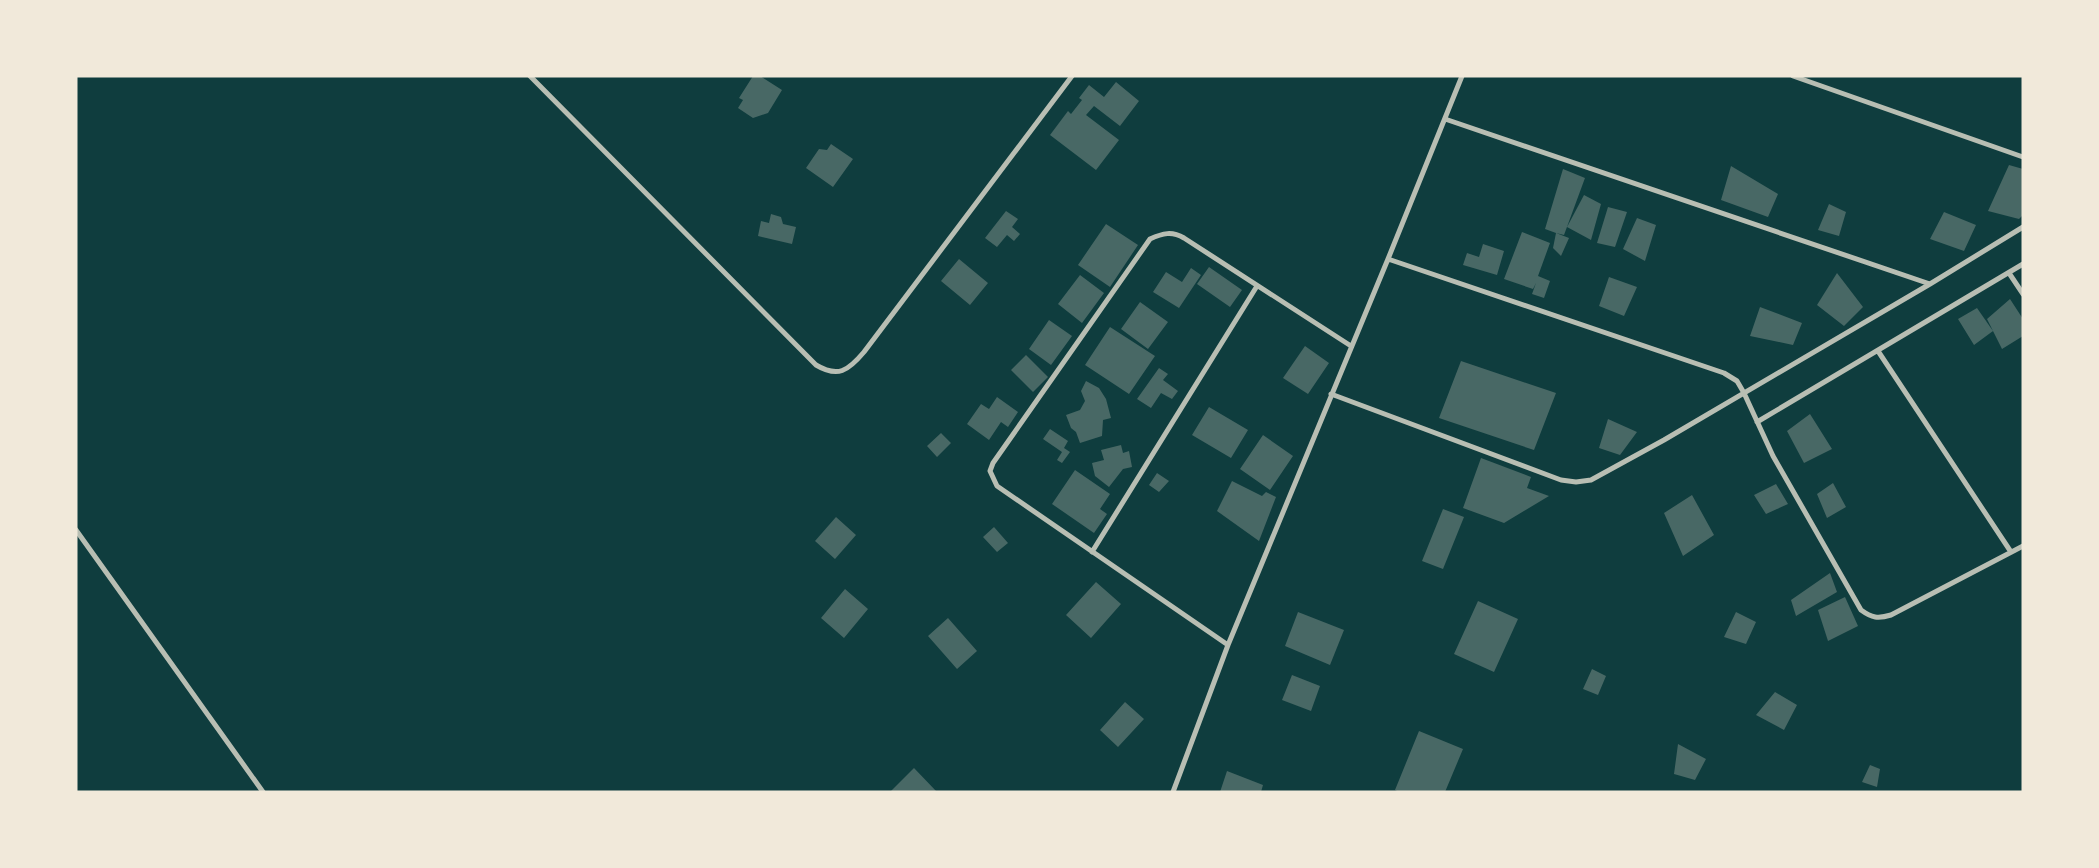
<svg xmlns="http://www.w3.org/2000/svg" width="2099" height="868" font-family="Commissioner,sans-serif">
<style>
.building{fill:#486865}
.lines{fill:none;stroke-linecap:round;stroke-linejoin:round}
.minor{stroke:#b8beb3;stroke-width:5}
</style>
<rect width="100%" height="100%" fill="#0f3d3e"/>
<path class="building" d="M753,76H760L782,90L768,113L753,118L738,108L743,100L739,98Z
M1116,82L1139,101L1120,126L1094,106L1086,115L1119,140L1096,170L1050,135L1068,111L1071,114L1082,100L1079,98L1089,85L1104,97Z
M831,144L853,159L833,187L806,168L819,149L827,150Z
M2009,165L2023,169V215L2019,219L1988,211Z
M1731,166L1778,194L1768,217L1721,200Z
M1563,169L1585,178L1564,235L1556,233L1569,238L1561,256L1553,248L1556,233L1545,229Z
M1584,195L1601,204L1591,240L1567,227Z
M1829,204L1846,212L1839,236L1818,230Z
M1608,207L1627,212L1615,247L1597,243Z
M1006,211L1018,219L1012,227L1020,234L1014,241L1007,235L997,247L985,238Z
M1944,212L1976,225L1964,251L1930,239Z
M771,214L781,217L783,224L796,227L792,244L758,236L761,221L769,223Z
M1637,218L1656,225L1645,261L1623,249Z
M1106,224L1138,245L1110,287L1078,265Z
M1522,232L1550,243L1538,276L1550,281L1544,298L1532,294L1536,283L1533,289L1504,279Z
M1483,244L1504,251L1497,275L1463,265L1467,253L1479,257Z
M959,259L988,283L970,305L941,281Z
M1209,267L1242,290L1230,307L1197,284Z
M1191,268L1201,275L1179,308L1153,292L1166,272L1182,282Z
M1837,273L1863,307L1844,326L1817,305Z
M1080,275L1104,293L1082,323L1058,304Z
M1609,277L1637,287L1624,316L1599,306Z
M2010,299L2023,319V336L2002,349L1987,319Z
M1140,302L1168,322L1148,349L1121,329Z
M1760,307L1802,323L1793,345L1750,336Z
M1977,308L1993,331L1974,345L1958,319Z
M1049,320L1072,336L1051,365L1029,349Z
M1110,327L1155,356L1129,394L1085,365Z
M1305,346L1329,363L1308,394L1283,378Z
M1026,355L1048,377L1033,392L1011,370Z
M1461,361L1556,393L1534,450L1439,418Z
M1159,368L1168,374L1163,380L1178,391L1172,399L1161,393L1151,408L1137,399Z
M1086,381L1099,388L1106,399L1111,418L1103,420L1102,436L1080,443L1076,432L1071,428L1066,415L1080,410L1085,401L1081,391Z
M997,397L1018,412L1008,427L1001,422L989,440L967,424L981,404L989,409Z
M1209,407L1248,430L1231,458L1192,435Z
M1810,414L1832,449L1804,463L1787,431Z
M1608,419L1637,432L1620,455L1599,448Z
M1050,429L1068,441L1064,448L1070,452L1062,463L1057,460L1062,452L1043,439Z
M941,433L951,443L937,457L927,446Z
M1263,435L1293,456L1270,490L1240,469Z
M1121,445L1123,453L1129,451L1132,467L1123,469L1109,487L1095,476L1092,463L1104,460L1101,450Z
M1481,458L1531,477L1527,488L1549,496L1504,523L1463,508Z
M1075,470L1110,494L1100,509L1107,514L1094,533L1052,504Z
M1157,473L1169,481L1159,492L1149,485Z
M1232,481L1262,496L1266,492L1276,497L1259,541L1217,511Z
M1833,483L1846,507L1827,518L1817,494Z
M1776,484L1788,504L1766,514L1754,495Z
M1692,495L1714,535L1683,556L1664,513Z
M1443,509L1464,517L1443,569L1422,561Z
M836,517L856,535L835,559L815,541Z
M994,527L1008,543L997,552L983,537Z
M1830,573L1837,592L1796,616L1791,600Z
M1096,582L1121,604L1091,638L1066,615Z
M845,589L868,609L844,638L821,618Z
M1845,597L1858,626L1828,641L1818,610Z
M1478,601L1518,619L1494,672L1454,654Z
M1298,612L1344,630L1330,665L1285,646Z
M1736,612L1756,622L1746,644L1724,637Z
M948,618L977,651L957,669L928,636Z
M1592,669L1606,676L1598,695L1583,689Z
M1292,675L1320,686L1311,711L1282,700Z
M1775,692L1797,705L1784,730L1756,715Z
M1125,702L1144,719L1118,747L1100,730Z
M1419,731L1463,749L1445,792H1399L1395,790Z
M1678,744L1706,759L1695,780L1674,774Z
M1870,765L1880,769L1877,787L1862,782Z
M914,768L937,792H890Z
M1227,771L1263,785L1261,792H1220Z"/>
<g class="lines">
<path class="minor" d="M530,76L816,365C838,378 848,371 864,352L1072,76
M1793,76L2023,157
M1445,119L1930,284
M1388,259L1724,373L1737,381L1744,393L1773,456L1861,610C1872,618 1878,619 1891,615L2023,546
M2009,273L2023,294
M1878,351L2011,552
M1331,394L1561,480L1576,482L1591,480L1664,440L1930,284L2023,227
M1757,422L2023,264
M76,530L263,792
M1092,552L1257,286
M1228,645L997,486L990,471L993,463L1150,239C1163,233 1172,231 1184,238L1351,346
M1173,792L1228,645L1388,259L1462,76"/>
</g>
<rect width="2099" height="868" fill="none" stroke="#f1e9da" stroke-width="155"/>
</svg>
